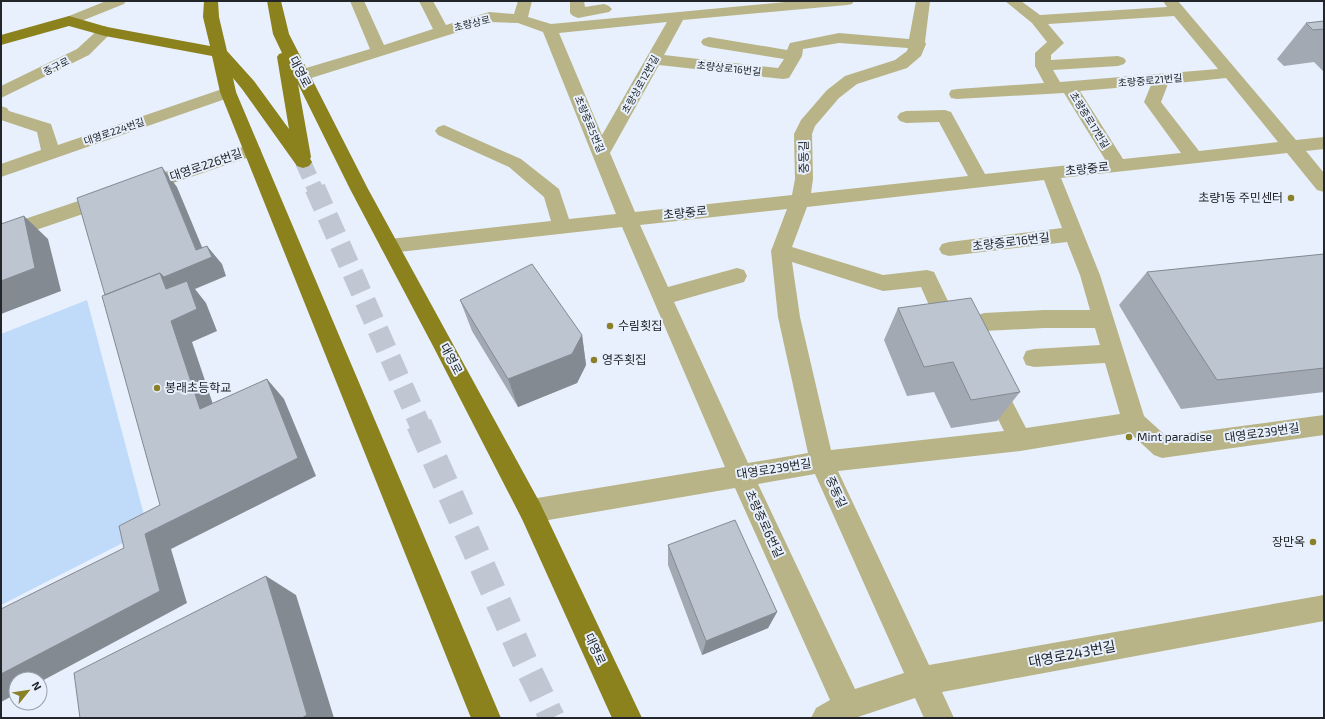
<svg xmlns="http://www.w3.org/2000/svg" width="1325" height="719" font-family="'Exo 2','Noto Sans KR',sans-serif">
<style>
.green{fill:#c0dafa}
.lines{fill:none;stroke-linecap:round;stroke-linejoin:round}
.major-tunnel-far2{stroke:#c0c7d2;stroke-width:16;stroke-dasharray:16 8;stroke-linecap:butt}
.major-tunnel-far1{stroke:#c0c7d2;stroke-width:21;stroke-dasharray:21 10;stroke-linecap:butt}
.major-tunnel{stroke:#c0c7d2;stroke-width:26;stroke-dasharray:26 13;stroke-linecap:butt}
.minor{fill:#b8b487;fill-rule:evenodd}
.major{fill:#8b811d;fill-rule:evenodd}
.wall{fill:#a2a9b3}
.shaded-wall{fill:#848a92}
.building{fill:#bcc5d0;stroke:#848a92}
.poi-dot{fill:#898027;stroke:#e7f0fc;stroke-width:1.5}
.labels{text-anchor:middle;stroke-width:4;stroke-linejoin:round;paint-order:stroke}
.far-street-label{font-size:10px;fill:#222529;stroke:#e7f0fc}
.street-label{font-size:12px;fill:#222529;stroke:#e7f0fc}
.poi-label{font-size:12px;fill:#222529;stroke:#e7f0fc;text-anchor:start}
.near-street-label{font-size:14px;fill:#222529;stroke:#e7f0fc}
</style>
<rect width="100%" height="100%" fill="#e7f0fc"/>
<path class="green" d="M87,300L148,530L1,605V334Z"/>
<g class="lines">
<path class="major-tunnel-far2" d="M303,162L315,189"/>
<path class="major-tunnel-far1" d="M315,188L420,425"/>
<path class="major-tunnel" d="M419,424L524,660L552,718"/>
<path class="minor" d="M106,1H126L124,4L69,26L64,24L61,21L64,18Z
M350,1H364L384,45L433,29L419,1H433L446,25L489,12L514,14L518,1H532L528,17L551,24L796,1H854L852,4L847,5L683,20L664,55L778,68L784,59L709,47L703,45L701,42L703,39L709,37L787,50L790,43L839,33L909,39L916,1H930L925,42L926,44L921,56L907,68L857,84L839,98L815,126L812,134L813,179L811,193L968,176L939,122L906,123L900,121L897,117L900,113L906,111L945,110L951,112L985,174L1106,161L1064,93L957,99L951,98L949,94L951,90L957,89L1044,83L1035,66V53L1047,42L1032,23L1005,1H1021L1040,15L1167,7L1163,1H1178L1296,140L1324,137V149L1306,151L1324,173V192L1317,190L1287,153L1061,178L1100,275L1144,416L1166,436L1324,415V435L1162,458L1154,455L1130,433L1020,451L838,471L929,665L1324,595V621L942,692L954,718H924L915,698L855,718H811L816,708L830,700L735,488L531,523L522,519L519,511L522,503L531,499L725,467L622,227L390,253L383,251L380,246L383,241L390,239L551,221L544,197L509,167L438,135L435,131L438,127L444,125L521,159L559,189L569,219L616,214L543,32L518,23L490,22L308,79L302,80L296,79L294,75L296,71L370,49ZM1174,16L1218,69L1060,82L1053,70L1118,66L1124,64L1126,61L1124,58L1118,56L1051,60V55L1064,43L1048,24ZM667,22L602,135L559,33ZM839,43L908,48L907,51L895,60L845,76L827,90L801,120L794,134L795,179L792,195L635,212L610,153L659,65L783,79L789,78L802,56L803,49ZM1226,78L1278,142L1199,151L1161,102L1168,84ZM1151,85L1144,102L1181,153L1123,159L1080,91ZM1044,180L1062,228L949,242L942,244L939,249L942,254L949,256L1067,242L1080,275L1090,310H1044L984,313L976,316L973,322L976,328L984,331L1044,328H1095L1100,345L1034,349L1026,351L1023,358L1026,365L1034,367L1105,363L1120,414L1026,428L999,376L991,373L983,376L980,383L1004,431L831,450L800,317L792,262L883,291L921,287L939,328L947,331L955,328L958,322L934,272L927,270L883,275L792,247L807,207ZM787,209L771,251L778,317L808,453L748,463L674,302L744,282L747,276L744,270L737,268L668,287L640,225ZM815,474L904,673L855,689L758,484Z
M570,1H584L585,7L604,4L609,6L612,9L609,12L578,18L573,16L570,13Z
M105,26L110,28L113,31L89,55L1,98V86L77,49L100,28Z
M228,87L234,88L236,92L234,96L1,177V164L41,150L37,132L1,120V106L7,108L9,111L51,124L58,145Z
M252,144L258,146L261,150L258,154L141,194L134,192L132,187L134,182Z
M108,191L115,193L117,198L115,203L1,242V227Z"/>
<path class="major" d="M204,1H218L219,17L227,51L254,81L289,129L277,57L279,54L282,53L273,34L267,1H281L289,34L368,189L540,503L642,718H612L522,519L433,346L350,189L298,84L311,157L310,159L312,162L309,166L303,168L297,166L242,89L233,78L236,92L501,718H471L220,92L212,56L105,36L69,26L1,45V35L69,16L107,27L210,46L203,17Z"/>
</g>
<path class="wall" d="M1324,20V72L1314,62L1284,66L1277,59L1306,23L1324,21Z
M1324,254V392L1181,409L1119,305L1147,272Z
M460,300L582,335L586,365L577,383L518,407L472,331Z
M898,308L1020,392L997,421L951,428L934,392L907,396L884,340Z
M668,545L777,612L768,628L702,655L668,565Z"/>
<path class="shaded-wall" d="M162,167L177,187L207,259V246L222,264L226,276L195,289L206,303L217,331L192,342L221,428L200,409L126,319L160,273L196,250Z
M24,216L48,239L61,291L1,314V281Z
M582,335L586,365L577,383L518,407L508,379Z
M267,379L284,399L316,476L171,549L187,603L40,682V679H16V694L1,702V674L145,534Z
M266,576L296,595L334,718H302Z
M777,612L768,628L702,655L706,641Z"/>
<path class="building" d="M1324,21V29L1313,30L1306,23Z
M162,167L196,250L207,246L212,257L164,277L160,273L105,295L77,198Z
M24,216L35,268L1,281V224Z
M1324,254V368L1217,380L1147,272Z
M532,264L582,335L572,354L508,379L460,300Z
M160,273L166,289L187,281L197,309L171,321L200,409L267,379L298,458L145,534L160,591L1,674V609L124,548L119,526L160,505L102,296Z
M971,298L1020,392L971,400L953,362L924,367L898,308Z
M735,520L777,612L706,641L668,545Z
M266,576L307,715L302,718H80L74,673Z"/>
<g class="poi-dot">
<circle cx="1291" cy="198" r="4"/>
<circle cx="610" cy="326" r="4"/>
<circle cx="594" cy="360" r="4"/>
<circle cx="157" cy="388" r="4"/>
<circle cx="1129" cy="437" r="4"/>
<circle cx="1313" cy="542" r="4"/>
</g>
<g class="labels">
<g class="far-street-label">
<text transform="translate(472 23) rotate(-14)" y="4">초량상로</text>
<text transform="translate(56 66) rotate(-27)" y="4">중구로</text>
<text transform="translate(729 68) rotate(6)" y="4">초량상로16번길</text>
<text transform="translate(1150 80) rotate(-5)" y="4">초량중로21번길</text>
<text transform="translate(640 84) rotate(-61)" y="4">초량상로12번길</text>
<text transform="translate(1090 120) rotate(58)" y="4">초량중로17번길</text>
<text transform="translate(590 124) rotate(67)" y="4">초량중로5번길</text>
<text transform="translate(114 131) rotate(-19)" y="4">대영로224번길</text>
</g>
<g class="street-label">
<text transform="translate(300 72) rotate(63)" y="4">대영로</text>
<text transform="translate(804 157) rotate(-91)" y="4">중동길</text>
<text transform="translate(206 165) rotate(-19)" y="4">대영로226번길</text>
<text transform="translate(1087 169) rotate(-6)" y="4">초량중로</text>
<text transform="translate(685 213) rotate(-6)" y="4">초량중로</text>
<text transform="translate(1011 242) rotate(-7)" y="4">초량중로16번길</text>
<text transform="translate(451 359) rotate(62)" y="4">대영로</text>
<text transform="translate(1262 433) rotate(-8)" y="4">대영로239번길</text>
<text transform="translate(774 469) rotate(-9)" y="4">대영로239번길</text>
<text transform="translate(836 492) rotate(65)" y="4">중동길</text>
<text transform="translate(764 524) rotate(65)" y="4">초량중로6번길</text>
<text transform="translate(595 649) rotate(65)" y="4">대영로</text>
</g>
<g class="poi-label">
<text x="1283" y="202" text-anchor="end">초량1동 주민센터</text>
<text x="618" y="330">수림횟집</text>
<text x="602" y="364">영주횟집</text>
<text x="165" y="392">봉래초등학교</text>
<text x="1137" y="441">Mint paradise</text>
<text x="1305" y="546" text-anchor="end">장만옥</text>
</g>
<g class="near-street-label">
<text transform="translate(1072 654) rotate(-11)" y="5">대영로243번길</text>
</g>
</g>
<rect width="1325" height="719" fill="none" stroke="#222529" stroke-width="4"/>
<g transform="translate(28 691) rotate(60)"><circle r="19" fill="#e7f0fc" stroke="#989fa8"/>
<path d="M0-3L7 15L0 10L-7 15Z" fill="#898027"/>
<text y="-6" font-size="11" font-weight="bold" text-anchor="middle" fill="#222529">N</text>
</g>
</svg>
